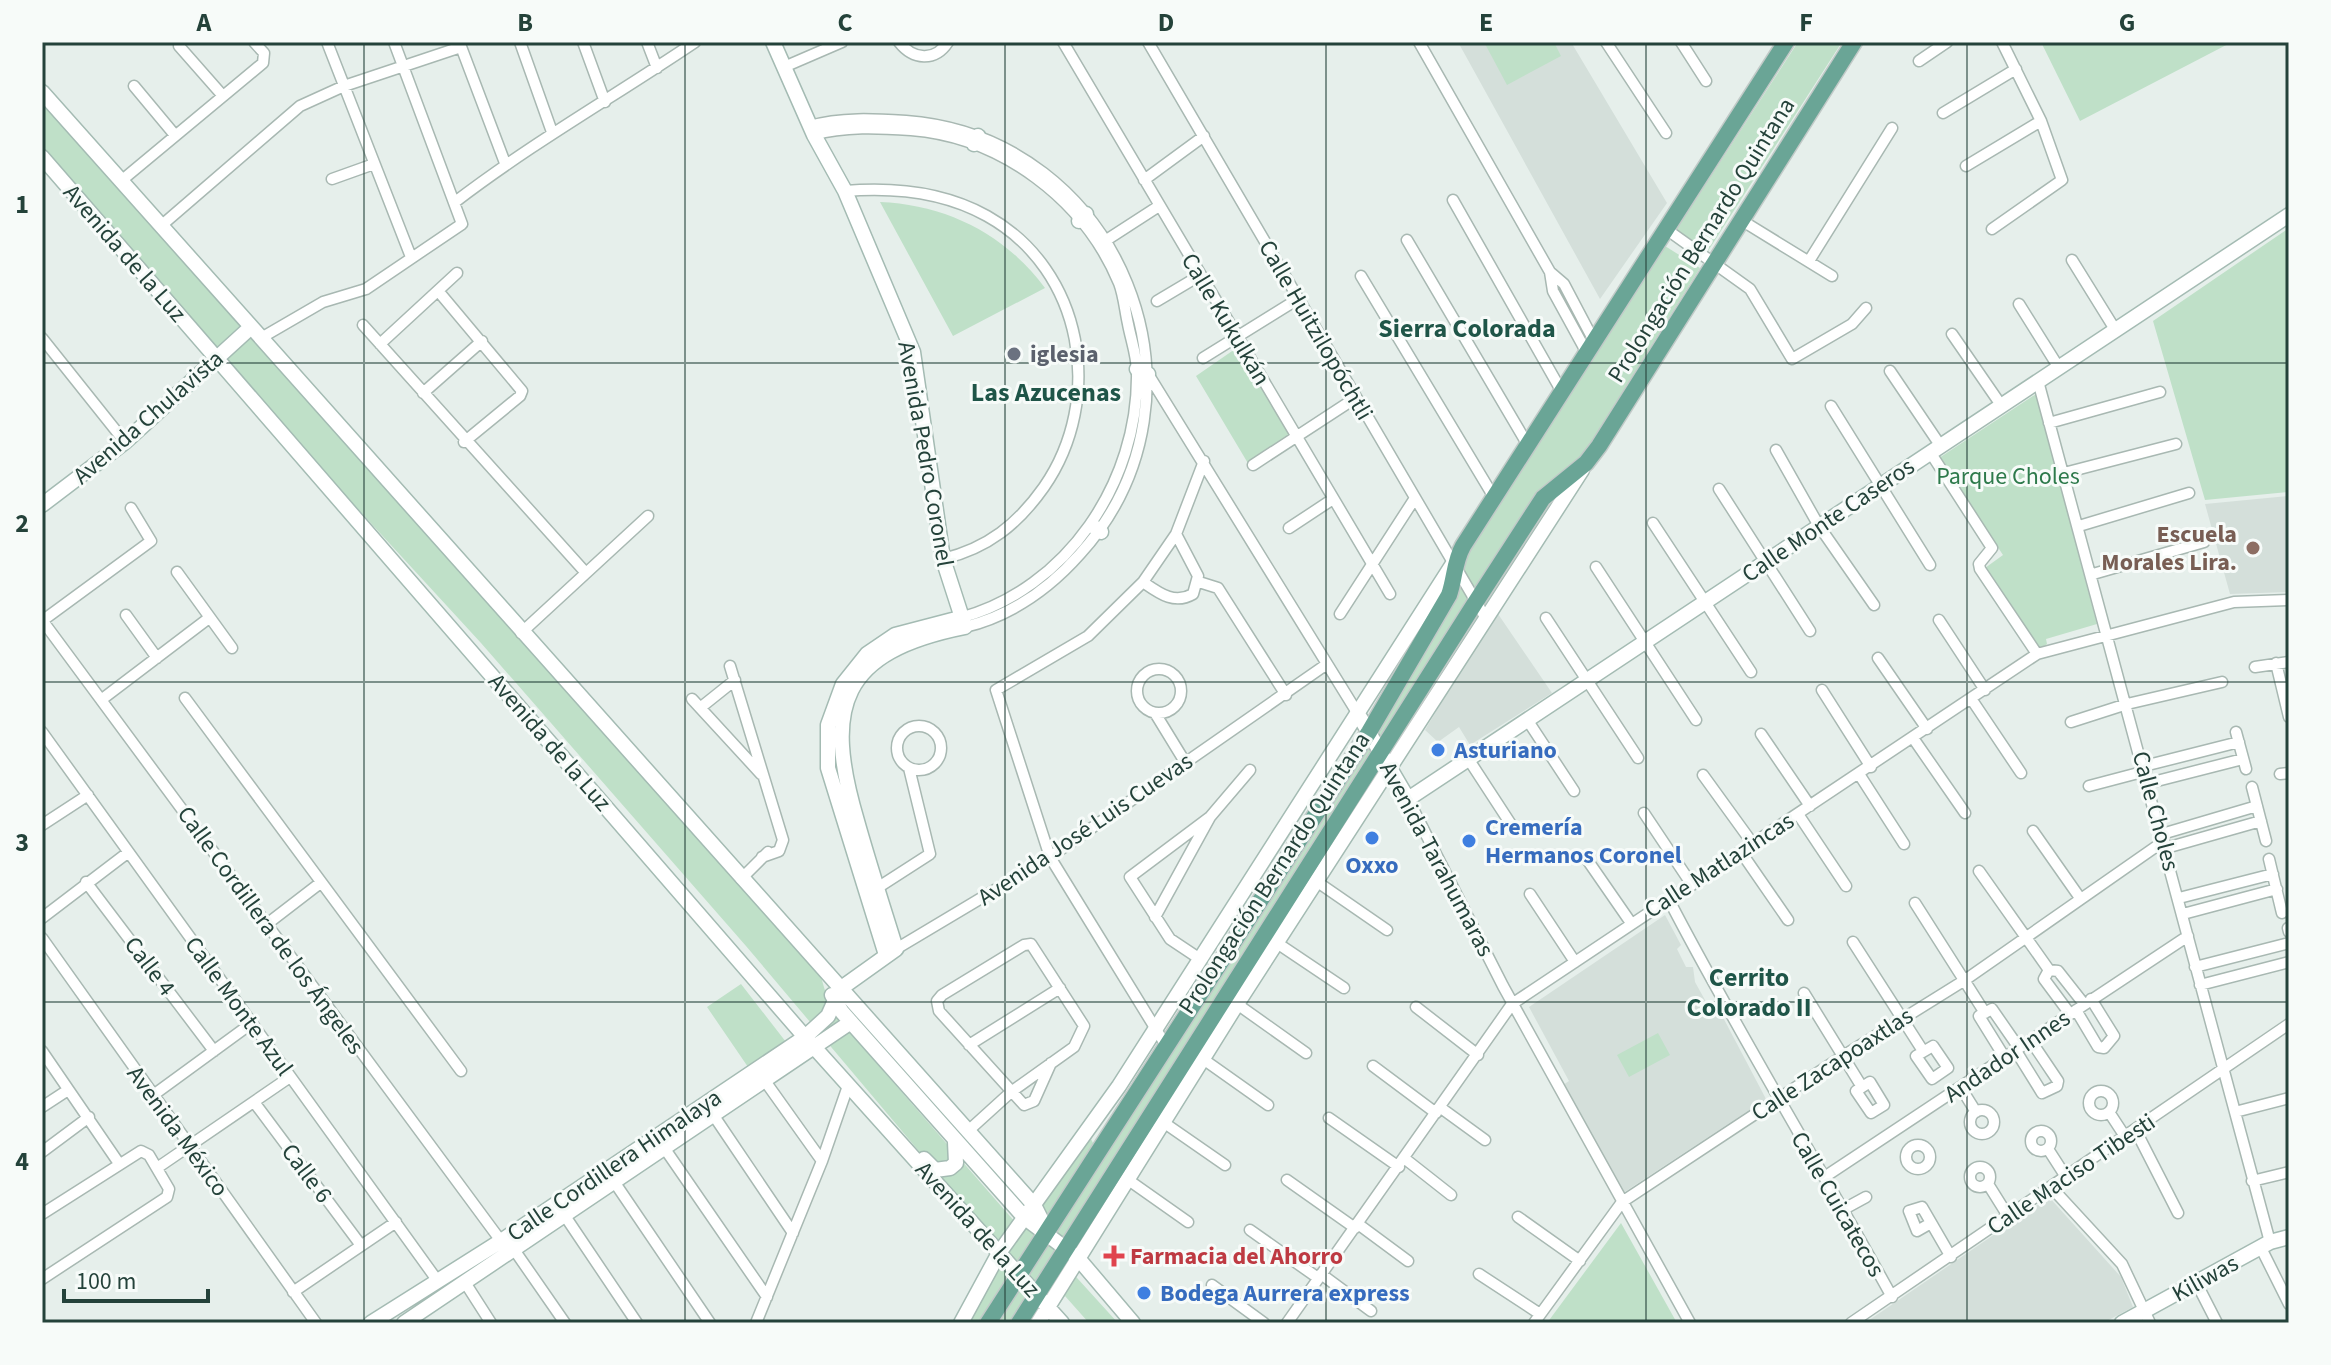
<svg xmlns="http://www.w3.org/2000/svg" width="2331" height="1365" font-family="'Source Sans 3',sans-serif">
<style>
.built{fill:#d4dfda}
.green{fill:#bfe0c8}
.lines{fill:none;stroke-linecap:round;stroke-linejoin:round}
.street-casing{stroke:#a8b8b2;stroke-width:13}
.secondary-casing{stroke:#a4bbb3;stroke-width:17}
.primary-casing{stroke:#c2cac8;stroke-width:19}
.street{stroke:#fff;stroke-width:10}
.secondary{stroke:#fff;stroke-width:14}
.primary{stroke:#6aa596;stroke-width:16}
.grid{fill:none;stroke:#24423a;stroke-width:2;stroke-opacity:0.55}
.worship-dot{fill:#6b7280;stroke:#f7fbf9;stroke-width:3}
.education-dot{fill:#8d6e63;stroke:#f7fbf9;stroke-width:3}
.shop-dot{fill:#3f7fe0;stroke:#f7fbf9;stroke-width:3}
.health-dot{fill:#e0444e;stroke:#f7fbf9;stroke-width:3}
.labels{text-anchor:middle;stroke-width:6;stroke-linejoin:round;paint-order:stroke}
.street-label{font-size:24px;fill:#24423a;stroke:#f7fbf9}
.worship-label{font-size:24px;font-weight:bold;fill:#5b616d;stroke:#f7fbf9;text-anchor:start}
.park-label{font-size:24px;fill:#2d7a4b;stroke:#f7fbf9}
.education-label{font-size:24px;font-weight:bold;fill:#785e54;stroke:#f7fbf9;text-anchor:end}
.shop-label{font-size:24px;font-weight:bold;fill:#366cbe;stroke:#f7fbf9;text-anchor:start}
.health-label{font-size:24px;font-weight:bold;fill:#be3a42;stroke:#f7fbf9;text-anchor:start}
.neighbourhood-label{font-size:26px;font-weight:bold;fill:#1f5548;stroke:#f7fbf9}
.neatline{fill:none;stroke:#24423a;stroke-width:3}
.grid-label{font-size:26px;text-anchor:middle;font-weight:bold;fill:#24423a}
</style>
<rect width="100%" height="100%" fill="#e6efeb"/>
<path class="built" d="M1458,42H1571L1667,203L1600,299Z
M2289,496V592L2230,594L2205,504Z
M1496,611L1552,693L1470,745L1459,727L1438,742L1425,730Z
M1665,915L1681,945L1677,949L1686,967H1693L1695,982L1705,1000L1711,1009L1717,1006L1766,1099L1623,1193L1563,1085L1569,1081L1529,1007Z
M2049,1197L2121,1277L2133,1307L2103,1323H1865Z"/>
<path class="green" d="M1484,42H1554L1561,56L1507,85Z
M1798,42H1842L1708,251L1676,230Z
M2041,42H2232L2080,121Z
M42,101L821,977L831,1011L1015,1222L1091,1139L1096,1149L1249,930L1461,564L1665,246L1700,268L1585,452L1058,1257L1118,1323H1089L1065,1296L1046,1323H956L998,1245L746,946L481,643L220,359L42,151Z
M880,202C947,205 1005,234 1045,288L953,336Z
M2289,228V492L2205,500L2153,321Z
M1238,347L1291,436L1249,465L1196,376Z
M2036,394L2097,624L2046,639L2047,644L2039,650L1985,568L2003,555L1939,458Z
M741,984L786,1042L748,1067L707,1007Z
M1658,1033L1670,1055L1629,1077L1617,1055Z
M1621,1223L1677,1323H1547Z"/>
<g class="lines">
<defs>
<path id="street" d="M327,42L411,257
M520,42L552,132
M583,42L605,102
M647,42L657,68
M899,42C913,60 935,62 948,42
M1063,42L1390,594
M1148,42L1485,617
M1419,42L1550,272L1564,284L1594,341
M1606,42L1666,133
M1681,42L1706,81
M460,44L505,163
M179,46L223,96
M1919,61L1947,42
M784,67L842,42
M134,86L174,134
M1943,113L2016,69
M810,126C840,117 875,119 906,121C1120,137 1224,395 1080,554C1049,589 1010,616 965,627
M814,135C844,126 880,128 911,130C1001,137 1084,199 1119,283C1124,296 1125,311 1128,324C1131,340 1137,356 1137,372C1139,482 1067,589 960,618
M1966,166L2041,121
M332,179L374,164
M1144,180L1204,136
M121,181L263,63L264,53L254,42
M845,191C894,187 944,192 987,216C1084,270 1105,399 1044,487C1018,524 988,548 943,559
M1453,200L1562,392
M455,202C532,143 615,96 695,42
M1741,220L1832,276
M162,225L300,106L344,86L461,47
M1666,229L1750,289L1792,359L1852,324L1866,308
M1992,229L2062,180L2041,121L2002,42
M1108,239L1159,206
M1407,240L1529,447
M2072,260L2116,331
M1809,261L1892,128
M1550,272L1553,291L1587,353
M1361,276L1495,499
M439,292L522,391L520,396L464,442
M1157,301L1199,276
M2019,304L2059,368
M363,325L586,573
M1952,334L2001,405
M42,338L125,442
M261,338L323,302L366,289L462,224L394,42
M380,344L457,273
M1203,358L1298,299
M1890,371L1940,445
M1148,374L1358,714
M2038,381L2270,1242
M423,393L482,341
M1831,406L1930,565
M2049,423L2160,392
M1776,450L1819,526L1874,605
M1930,452L1992,548L1979,564L1980,569L2037,654
M1253,465L1354,399
M2064,473L2176,444
M1719,489L1810,631
M1653,523L1751,672
M2079,526L2189,493
M1289,528L1333,499
M1596,567L1696,720
M177,572L232,648
M2093,574L2204,542
M1143,582C1159,593 1174,605 1193,594L1198,576L1176,534
M1199,582L1218,588L1286,695
M1340,614L1415,498
M126,615L157,658
M1546,618L1638,758
M42,620L501,1241
M1939,620L1985,690
M42,621L151,541L131,508
M521,633L648,516
M1878,658L1927,729
M2276,663L2289,717
M730,666L783,840L779,851L762,857
M2255,667L2289,662
M1137 691a22 22 0 1 1 44 0a22 22 0 1 1-44 0Z
M1822,690L1871,767
M185,698L461,1071
M692,699L761,774
M101,700L209,618
M1972,700L2021,773
M700,708L735,680
M1155,713L1185,762
M1528,721L1574,791
M2071,722L2127,704L2222,682
M897 748a22 22 0 1 1 44 0a22 22 0 1 1-44 0Z
M42,732L437,1280
M2236,732L2246,769
M1761,734L1810,806
M1913,738L1965,813
M1469,760L1514,829
M2144,766L2239,742
M1859,774L1904,844
M2280,774L2289,773
M1703,775L1753,844
M2149,783L2243,759
M2089,786L2146,771
M2252,787L2266,841
M1408,799L1503,986L1690,1323
M1644,813L1692,885
M1798,814L1846,886
M42,825L88,795
M2033,831L2080,898
M2162,834L2257,806
M2166,848L2261,821
M1741,852L1788,920
M1586,858L1631,923
M2269,859L2282,913
M1979,871L2049,970
M741,879L768,852
M1316,881L1387,930
M86,882L214,1051
M871,892L930,854L909,768
M1530,894L1575,962
M2179,898L2273,874
M1669,900C1739,1035 1819,1164 1892,1297
M1915,903L1985,1013
M2183,914L2277,889
M1155,917L1210,817L1250,770
M42,918L126,854
M267,924L319,884
M2288,928L2289,932
M42,938L316,1323
M1853,942L1923,1051
M1277,943L1344,988
M896,949L1050,857L1327,664
M1200,959L1170,939L1130,877L1210,817
M2195,967L2289,943
M2200,985L2289,962
M1804,993L1862,1087
M1237,1004L1306,1053
M1416,1007L1478,1055
M2076,1010L2098,1047L2104,1048L2114,1036L2091,999
M2070,1014L2044,979L2049,970L2058,971L2084,1004
M1165,1044L1050,857L996,690L1088,636L1143,582L1176,534L1204,461
M969,1045L1060,988
M1933,1046L1948,1068L1932,1079L1916,1056Z
M42,1051L118,1162
M2016,1051L2042,1093L2057,1086L2058,1081L2031,1041
M2005,1058L1979,1016L1992,1009L2019,1048
M1203,1059L1268,1105
M1373,1066L1436,1113
M765,1081L822,1161
M1870,1082L1884,1105L1871,1113L1856,1091Z
M1961,1088L1976,1112
M2089 1103a12 12 0 1 1 24 0a12 12 0 1 1-24 0Z
M152,1096L252,1023
M254,1102L360,1244
M42,1107L68,1090
M1441,1108L1485,1140
M1970 1122a12 12 0 1 1 24 0a12 12 0 1 1-24 0Z
M2109,1112L2126,1138
M2235,1112L2289,1098
M714,1116L793,1233
M1329,1118L1399,1167
M1163,1122L1225,1165
M2031 1141a10 10 0 1 1 20 0a10 10 0 1 1-20 0Z
M968,1131L1011,1092L1074,1047L1084,1026L1031,944L1024,945L942,995L937,1001L939,1011L1024,1105L1034,1101L1051,1063
M2136,1131L2178,1213
M1906 1157a12 12 0 1 1 24 0a12 12 0 1 1-24 0Z
M665,1149L767,1297
M2048,1149L2066,1177
M42,1152L89,1117
M1404,1158L1451,1195
M1970 1177a10 10 0 1 1 20 0a10 10 0 1 1-20 0Z
M157,1168L290,1077
M1826,1176L2188,936
M1127,1179L1188,1222
M1287,1180L1355,1228
M2252,1181L2289,1172
M615,1183L710,1323
M1988,1184L2008,1216
M2051,1187L2122,1264L2150,1323
M1844,1209L1866,1197
M42,1214L141,1151L149,1155L169,1189L167,1197L42,1279
M565,1216L637,1323
M1518,1217L1580,1261
M1931,1223L1917,1231L1909,1211L1922,1207L1951,1257
M1358,1224L1408,1261
M1250,1230L1318,1278
M2261,1248L2289,1304
M515,1251L565,1323
M1321,1274L1371,1311
M1479,1274L1540,1314
M466,1284L491,1323
M2197,1284L2217,1323
M1212,1285L1264,1323
M293,1292L396,1222
M756,1323L822,1161L848,1086
M1287,1323L1512,1004L2037,654L2234,602L2289,600
M1534,1323L1622,1202L1843,1056L1965,980L2164,841
M1851,1323L2289,1024"/>
<path id="secondary" d="M773,42L814,135L845,191L913,352L943,559L965,627C840,652 823,706 857,821C869,864 883,907 896,949L840,989
M42,92L1034,1205L1047,1231
M974,144L978,136
M42,157L805,1037L1062,1323
M1079,221L1086,214
M1137,369L1148,374
M42,505L125,442L251,327
M1093,526L1101,532
M1358,714L1408,799L2289,215
M886,955L828,768V725L843,684L867,654L895,635L960,618
M832,995L842,1012L1025,1218L1077,1257L1133,1323
M924,1159L935,1170L950,1168L956,1163L955,1142
M371,1323L501,1241L805,1037L828,1016L840,989
M404,1323L851,1022
M961,1323L999,1253L1119,1086L1456,559
M1038,1323L1237,1004L1582,470
M2122,1323L2270,1242L2289,1237"/>
<path id="primary" d="M988,1323L1369,732L1449,595C1455,578 1454,562 1463,546L1786,42
M1019,1323L1475,603L1543,498L1586,463L1599,446L1854,42"/>
</defs>
<use href="#street" class="street-casing"/>
<use href="#secondary" class="secondary-casing"/>
<use href="#primary" class="primary-casing"/>
<use href="#street" class="street"/>
<use href="#secondary" class="secondary"/>
<use href="#primary" class="primary"/>
</g>
<path class="grid" d="M364,42V1323M685,42V1323M1005,42V1323M1326,42V1323M1646,42V1323M1967,42V1323M42,363H2289M42,682H2289M42,1002H2289"/>
<circle class="worship-dot" cx="1014" cy="354" r="8"/>
<circle class="education-dot" cx="2253" cy="548" r="8"/>
<g class="shop-dot">
<circle cx="1438" cy="750" r="8"/>
<circle cx="1372" cy="838" r="8"/>
<circle cx="1469" cy="841" r="8"/>
<circle cx="1144" cy="1293" r="8"/>
</g>
<path class="health-dot" d="M1110 1244h8v8h8v8h-8v8h-8v-8h-8v-8h8z"/>
<g class="labels">
<g class="street-label">
<text transform="translate(1701 240) rotate(-58)" y="8">Prolongación Bernardo Quintana</text>
<text transform="translate(125 253) rotate(49)" y="8">Avenida de la Luz</text>
<text transform="translate(1226 319) rotate(59)" y="8">Calle Kukulkán</text>
<text transform="translate(1316 330) rotate(60)" y="8">Calle Huitzilopóchtli</text>
<text transform="translate(148 417) rotate(-41)" y="8">Avenida Chulavista</text>
<text transform="translate(926 454) rotate(80)" y="8">Avenida Pedro Coronel</text>
<text transform="translate(1828 520) rotate(-34)" y="8">Calle Monte Caseros</text>
<text transform="translate(550 742) rotate(49)" y="8">Avenida de la Luz</text>
<text transform="translate(2156 811) rotate(75)" y="8">Calle Choles</text>
<text transform="translate(1085 829) rotate(-34)" y="8">Avenida José Luis Cuevas</text>
<text transform="translate(1437 859) rotate(62)" y="8">Avenida Tarahumaras</text>
<text transform="translate(1719 865) rotate(-33)" y="8">Calle Matlazincas</text>
<text transform="translate(1274 873) rotate(-57)" y="8">Prolongación Bernardo Quintana</text>
<text transform="translate(271 930) rotate(54)" y="8">Calle Cordillera de los Ángeles</text>
<text transform="translate(150 966) rotate(53)" y="8">Calle 4</text>
<text transform="translate(239 1006) rotate(54)" y="8">Calle Monte Azul</text>
<text transform="translate(2007 1056) rotate(-34)" y="8">Andador Innes</text>
<text transform="translate(1832 1064) rotate(-33)" y="8">Calle Zacapoaxtlas</text>
<text transform="translate(178 1131) rotate(54)" y="8">Avenida México</text>
<text transform="translate(614 1165) rotate(-34)" y="8">Calle Cordillera Himalaya</text>
<text transform="translate(307 1173) rotate(53)" y="8">Calle 6</text>
<text transform="translate(2071 1174) rotate(-34)" y="8">Calle Maciso Tibesti</text>
<text transform="translate(1838 1204) rotate(60)" y="8">Calle Cuicatecos</text>
<text transform="translate(978 1229) rotate(48)" y="8">Avenida de la Luz</text>
<text transform="translate(2205 1278) rotate(-29)" y="8">Kiliwas</text>
</g>
<g class="worship-label">
<text x="1030" y="362">iglesia</text>
</g>
<g class="park-label">
<text x="2008" y="484">Parque Choles</text>
</g>
<g class="education-label">
<text x="2237" y="542">Escuela<tspan x="2237" dy="28">Morales Lira.</tspan></text>
</g>
<g class="shop-label">
<text x="1454" y="758">Asturiano</text>
<text x="1485" y="835">Cremería<tspan x="1485" dy="28">Hermanos Coronel</tspan></text>
<text x="1372" y="873" text-anchor="middle">Oxxo</text>
<text x="1160" y="1301">Bodega Aurrera express</text>
</g>
<g class="health-label">
<text x="1130" y="1264">Farmacia del Ahorro</text>
</g>
<g class="neighbourhood-label">
<text x="1467" y="337">Sierra Colorada</text>
<text x="1046" y="401">Las Azucenas</text>
<text x="1749" y="986">Cerrito<tspan x="1749" dy="30">Colorado II</tspan></text>
</g>
</g>
<rect width="2331" height="1365" fill="none" stroke="#f7fbf9" stroke-width="88"/>
<path d="M64 1289v12h144v-12" fill="none" stroke="#24423a" stroke-width="4"/>
<text x="76" y="1289" font-size="24" fill="#24423a" stroke="#f7fbf9" stroke-width="6" paint-order="stroke">100 m</text>
<rect x="44" y="44" width="2243" height="1277" class="neatline"/>
<g class="grid-label">
<text x="204" y="31">A</text>
<text x="525" y="31">B</text>
<text x="845" y="31">C</text>
<text x="1166" y="31">D</text>
<text x="1486" y="31">E</text>
<text x="1806" y="31">F</text>
<text x="2127" y="31">G</text>
<text x="22" y="213">1</text>
<text x="22" y="532">2</text>
<text x="22" y="851">3</text>
<text x="22" y="1170">4</text>
</g>
</svg>
